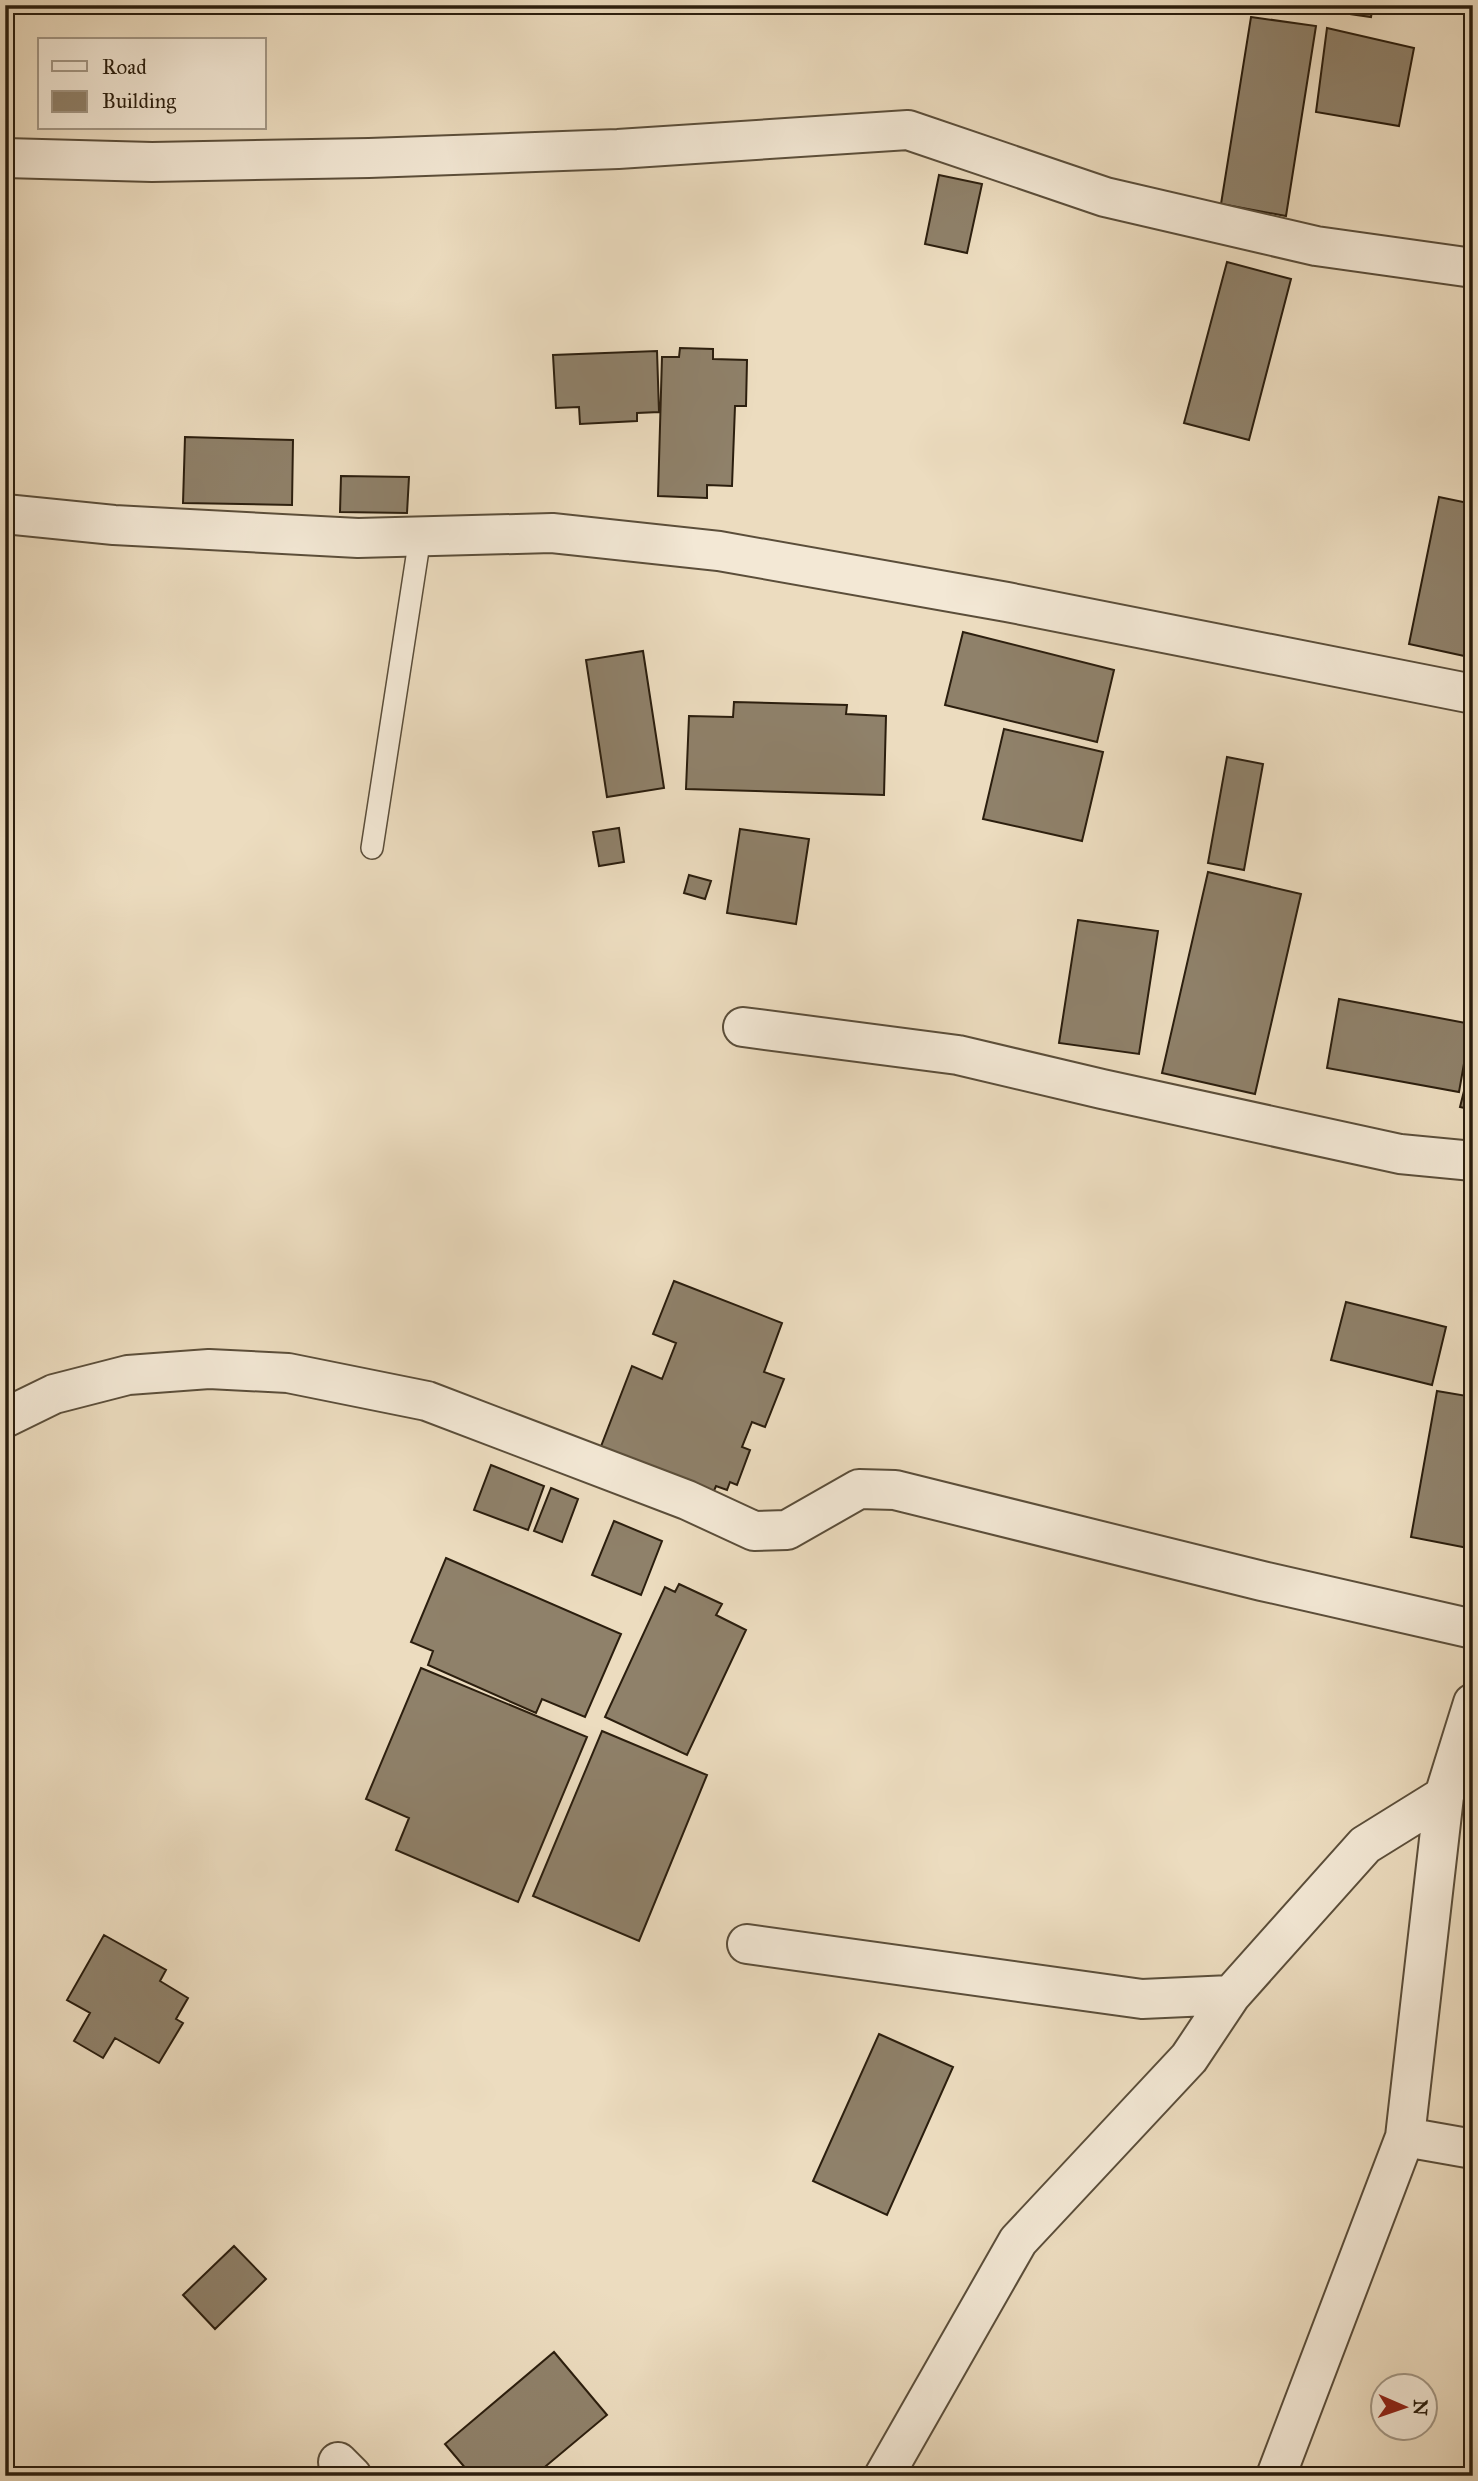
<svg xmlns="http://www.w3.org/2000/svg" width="1478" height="2481" font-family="'IM FELL Great Primer',serif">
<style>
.building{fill:#8f816a;stroke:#2b1e0e;stroke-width:2}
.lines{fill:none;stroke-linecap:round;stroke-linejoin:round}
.lane-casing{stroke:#5b4e3a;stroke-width:24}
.street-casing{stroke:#5b4e3a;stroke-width:42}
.lane{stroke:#f3e8d5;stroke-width:21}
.street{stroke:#f3e8d5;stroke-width:38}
</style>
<rect width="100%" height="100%" fill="#ecdcbf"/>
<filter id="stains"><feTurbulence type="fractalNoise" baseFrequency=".00286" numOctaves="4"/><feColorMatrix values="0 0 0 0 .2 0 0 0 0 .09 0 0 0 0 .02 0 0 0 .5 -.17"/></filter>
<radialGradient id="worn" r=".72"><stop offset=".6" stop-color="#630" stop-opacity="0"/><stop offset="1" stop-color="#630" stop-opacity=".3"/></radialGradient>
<path class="building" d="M1287,5H1373L1371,17Z
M1251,17L1316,26L1286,216L1221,204Z
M1327,28L1414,48L1399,126L1316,112Z
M939,175L982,184L967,253L925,244Z
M1227,262L1291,279L1249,440L1184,423Z
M680,348L713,349V359L747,360L746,406H735L732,486L707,485V498L658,496L662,357H679Z
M657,351L659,412L637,413V421L580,424L579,407L556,408L553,355Z
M185,437L293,440L292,505L183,503Z
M341,476L409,477L407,513L340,512Z
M1439,497L1473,504V638L1469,657L1409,644Z
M963,632L1114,670L1097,742L945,705Z
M643,651L664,788L607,797L586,660Z
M734,702L847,705L846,714L886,716L884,795L686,789L689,716L733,717Z
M1004,729L1103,752L1082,841L983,819Z
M1227,757L1263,764L1244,870L1208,863Z
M619,828L624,862L599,866L593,832Z
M740,829L809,839L796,924L727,913Z
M1208,872L1301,894L1255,1094L1162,1073Z
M689,875L711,881L705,899L684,893Z
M1078,920L1158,931L1139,1054L1059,1043Z
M1339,999L1471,1024L1459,1092L1327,1068Z
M1473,1055V1110L1460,1107Z
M674,1281L782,1323L764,1372L784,1379L765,1427L752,1422L742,1447L750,1450L737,1485L730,1482L727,1490L716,1486L713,1493L600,1449L632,1366L662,1379L676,1343L653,1334Z
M1346,1302L1446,1327L1432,1385L1331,1360Z
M1437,1391L1473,1397V1549L1411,1537Z
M491,1465L544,1486L528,1530L474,1510Z
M551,1488L578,1499L562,1542L534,1531Z
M614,1521L662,1541L641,1595L592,1575Z
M446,1558L621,1634L585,1717L542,1699L536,1713L428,1665L433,1651L411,1642Z
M679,1584L722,1604L716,1615L746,1630L687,1755L605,1717L665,1587L675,1592Z
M421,1668L587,1737L518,1902L396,1850L409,1818L366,1799Z
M602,1731L707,1775L639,1941L533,1896Z
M104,1935L166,1970L160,1981L188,1998L176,2019L183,2023L159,2063L115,2038L103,2058L74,2041L90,2013L67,2000Z
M879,2034L953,2067L887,2215L813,2181Z
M234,2246L266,2279L215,2329L183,2295Z
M554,2352L607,2415L534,2476H472L445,2444Z"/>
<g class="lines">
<defs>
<path id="lane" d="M372,848L420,537"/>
<path id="street" d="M5,158L152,162L369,158L618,149L908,130L1105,197L1316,246L1473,268
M5,514L114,525L358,538L552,533L719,551L1007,602L1473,694
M743,1027L958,1055L1102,1089L1400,1154L1473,1161
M5,1418L54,1394L128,1375L209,1369L288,1373L427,1401L687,1500L754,1531L787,1530L859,1489L895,1490L1262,1581L1473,1629
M747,1944L1142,1999L1231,1995
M1405,2137L1473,2149
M338,2462L352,2476
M884,2476L1018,2241L1189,2058L1231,1995L1365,1845L1444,1796
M1276,2476L1405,2137L1444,1796L1473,1703"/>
</defs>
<use href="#lane" class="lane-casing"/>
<use href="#street" class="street-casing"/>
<use href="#lane" class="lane"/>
<use href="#street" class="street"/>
</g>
<rect width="1478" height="2481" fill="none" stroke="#ecdcbf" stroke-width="28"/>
<rect x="7" y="7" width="1464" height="2467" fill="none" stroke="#2b1e0e" stroke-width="3.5"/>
<rect x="14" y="14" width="1450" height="2453" fill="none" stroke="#2b1e0e" stroke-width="2"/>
<rect x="38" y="38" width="228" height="91" fill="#f3e8d5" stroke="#a39785" stroke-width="2"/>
<rect x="52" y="61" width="35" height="10" fill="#f3e8d5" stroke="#a39785" stroke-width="2"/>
<text x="102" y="74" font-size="21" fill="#2b1e0e">Road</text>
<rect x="52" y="91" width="35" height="21" fill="#8f816a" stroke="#a39785" stroke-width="2"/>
<text x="102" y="108" font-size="21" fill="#2b1e0e">Building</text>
<g transform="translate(1404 2407) rotate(92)"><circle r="33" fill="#f3e8d5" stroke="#a39785" stroke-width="2"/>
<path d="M0-5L12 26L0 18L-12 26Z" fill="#8f2418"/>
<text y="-10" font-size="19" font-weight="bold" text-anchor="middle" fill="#2b1e0e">N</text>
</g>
<rect width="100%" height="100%" filter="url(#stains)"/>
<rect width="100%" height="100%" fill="url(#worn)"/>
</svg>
